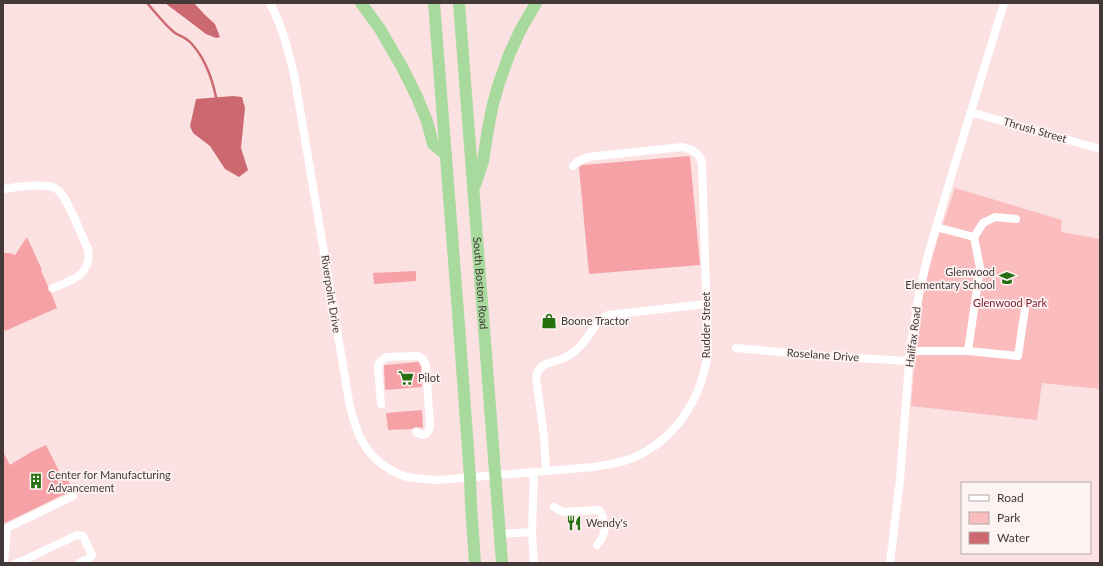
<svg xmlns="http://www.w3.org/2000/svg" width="1103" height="566" font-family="Lato,sans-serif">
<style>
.green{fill:#fbbcbe}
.water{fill:#cc6970}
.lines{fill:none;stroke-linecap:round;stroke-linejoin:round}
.stream{stroke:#cc6970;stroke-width:2.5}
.building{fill:#f6a1a5}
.minor{stroke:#fff;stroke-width:8}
.highway{stroke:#a8d99d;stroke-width:12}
.labels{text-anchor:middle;stroke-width:3.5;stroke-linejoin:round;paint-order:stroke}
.street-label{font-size:11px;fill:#433939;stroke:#fdf3f3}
.poi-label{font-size:11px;fill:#433939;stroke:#fdf3f3;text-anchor:start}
.park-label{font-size:11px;fill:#771c2b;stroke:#fdf3f3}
</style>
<rect width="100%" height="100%" fill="#fbe1e2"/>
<path class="green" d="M955,188L1062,220L1061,232L1100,239V389L1042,383L1037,420L911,406C914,367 917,329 924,290C931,256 944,221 955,188Z"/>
<path class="water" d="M165,3H194L205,15L215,24L220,37L216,38L206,34Z
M233,96L242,97L245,108L241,148L248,170L239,177L225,169L210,146L193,133L190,126L196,99Z"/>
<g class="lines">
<path class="stream" d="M147,3C156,13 165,25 175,33C180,36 187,38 191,43C204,57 212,78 216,97"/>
</g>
<path class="building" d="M690,156L700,265L589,274L579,167L583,165Z
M27,237L42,270L41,271L48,286V290L51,293L57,308L5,331L3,327V253H10L15,255Z
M416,271V281L374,284L373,273Z
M418,362L421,367L422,387L385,390L384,366L385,365Z
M422,410L423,428L416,427L412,429L388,430L386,413Z
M46,445L60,473L64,471L72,489L68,491L69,492L3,524V452L10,465L31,452Z"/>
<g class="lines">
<path class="minor" d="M270,3C282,25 288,50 294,74L350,407C353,418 356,429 361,439C370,457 388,472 408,477C418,479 428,479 439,480L594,467C606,465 619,463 630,459C676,441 702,398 708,351L702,163C700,153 692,149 682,147L588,157L577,162L573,166
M970,112L1100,149
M3,189C17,187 33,184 47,186C50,186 56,188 58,190C67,197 82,237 88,249C92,275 72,280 53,288
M974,237L983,223L995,217L1016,219
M736,348L822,356L909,361
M910,351H968L980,268L974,237L936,227
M968,351L1018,356L1025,309
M381,404L378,367L379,363L386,357L418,356C423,358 425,361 426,366L430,425C429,431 428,433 423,435L416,432
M546,471L544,437L536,377C540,363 547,364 559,360C565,358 570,355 575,351C589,341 592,323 608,315L706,304
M554,507L563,512L599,510C604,516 606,529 603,536C602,539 599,542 597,545
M532,532L534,472
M499,534L532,532L534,563
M4,563L7,528L73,496
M16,563L20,562L77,535L83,536L92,555L90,558L79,563
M890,563L900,479L910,351L919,294L928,255L944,200L1004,3"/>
<g class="highway">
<path d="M361,3L380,29L402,67L417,97L427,121L433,144L446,155"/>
<path d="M434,3L458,312L470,477L471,505L475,563"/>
<path id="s1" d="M459,3L502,563"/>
<path d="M475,185L483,161L488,129L493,104L499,83L509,55L521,29L536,3"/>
</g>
</g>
<defs>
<symbol id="school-bare" viewBox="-9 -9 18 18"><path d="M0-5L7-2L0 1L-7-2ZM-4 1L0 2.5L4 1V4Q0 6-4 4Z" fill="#277010" stroke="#fdf3f3" stroke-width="2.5" paint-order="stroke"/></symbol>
<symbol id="shop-bare" viewBox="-9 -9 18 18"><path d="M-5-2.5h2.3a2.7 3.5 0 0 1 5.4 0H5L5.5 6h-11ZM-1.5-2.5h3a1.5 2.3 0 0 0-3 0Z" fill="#277010" stroke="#fdf3f3" stroke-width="2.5" paint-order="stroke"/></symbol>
<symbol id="supermarket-bare" viewBox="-9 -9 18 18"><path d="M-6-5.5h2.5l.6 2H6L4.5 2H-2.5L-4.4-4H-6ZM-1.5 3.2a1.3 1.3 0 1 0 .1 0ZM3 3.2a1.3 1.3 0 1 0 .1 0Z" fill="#277010" stroke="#fdf3f3" stroke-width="2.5" paint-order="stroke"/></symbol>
<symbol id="building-bare" viewBox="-9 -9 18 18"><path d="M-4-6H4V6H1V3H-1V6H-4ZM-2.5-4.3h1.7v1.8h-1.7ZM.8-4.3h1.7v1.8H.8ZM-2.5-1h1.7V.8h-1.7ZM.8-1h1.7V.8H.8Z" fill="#277010" stroke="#fdf3f3" stroke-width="2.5" paint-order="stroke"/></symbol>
<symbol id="restaurant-bare" viewBox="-9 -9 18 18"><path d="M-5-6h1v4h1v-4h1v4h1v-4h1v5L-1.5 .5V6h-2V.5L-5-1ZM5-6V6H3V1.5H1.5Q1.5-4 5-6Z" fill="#277010" stroke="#fdf3f3" stroke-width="2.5" paint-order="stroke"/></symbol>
</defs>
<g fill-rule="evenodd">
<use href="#school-bare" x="996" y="267" width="22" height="22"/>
<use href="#shop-bare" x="538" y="310" width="22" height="22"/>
<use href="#supermarket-bare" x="395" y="367" width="22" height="22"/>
<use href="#building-bare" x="25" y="470" width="22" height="22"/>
<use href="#restaurant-bare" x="563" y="512" width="22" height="22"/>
</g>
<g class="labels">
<g class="street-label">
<text transform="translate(1035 130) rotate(16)" y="4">Thrush Street</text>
<text dy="4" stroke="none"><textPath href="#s1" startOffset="281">South Boston Road</textPath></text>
<text transform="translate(331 294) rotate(81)" y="4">Riverpoint Drive</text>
<text transform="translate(706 325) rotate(-90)" y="4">Rudder Street</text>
<text transform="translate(913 337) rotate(-83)" y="4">Halifax Road</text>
<text transform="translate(823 355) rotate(4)" y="4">Roselane Drive</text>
</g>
<g class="poi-label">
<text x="995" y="276" text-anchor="end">Glenwood<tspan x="995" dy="13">Elementary School</tspan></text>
<text x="561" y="325">Boone Tractor</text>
<text x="418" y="382">Pilot</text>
<text x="48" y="479">Center for Manufacturing<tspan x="48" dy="13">Advancement</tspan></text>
<text x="586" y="527">Wendy's</text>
</g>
<g class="park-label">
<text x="1010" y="307">Glenwood Park</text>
</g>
</g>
<rect width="1103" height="566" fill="none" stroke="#433939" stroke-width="8"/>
<rect x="961" y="482" width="130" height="72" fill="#fdf3f3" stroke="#b3a9a9"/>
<rect x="969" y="495" width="20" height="6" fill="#ffffff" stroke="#b3a9a9"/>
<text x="997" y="502" font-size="12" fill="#433939">Road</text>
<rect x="969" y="512" width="20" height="12" fill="#fbbcbe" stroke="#b3a9a9"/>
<text x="997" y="522" font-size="12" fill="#433939">Park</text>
<rect x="969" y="532" width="20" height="12" fill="#cc6970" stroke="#b3a9a9"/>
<text x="997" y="542" font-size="12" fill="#433939">Water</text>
</svg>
